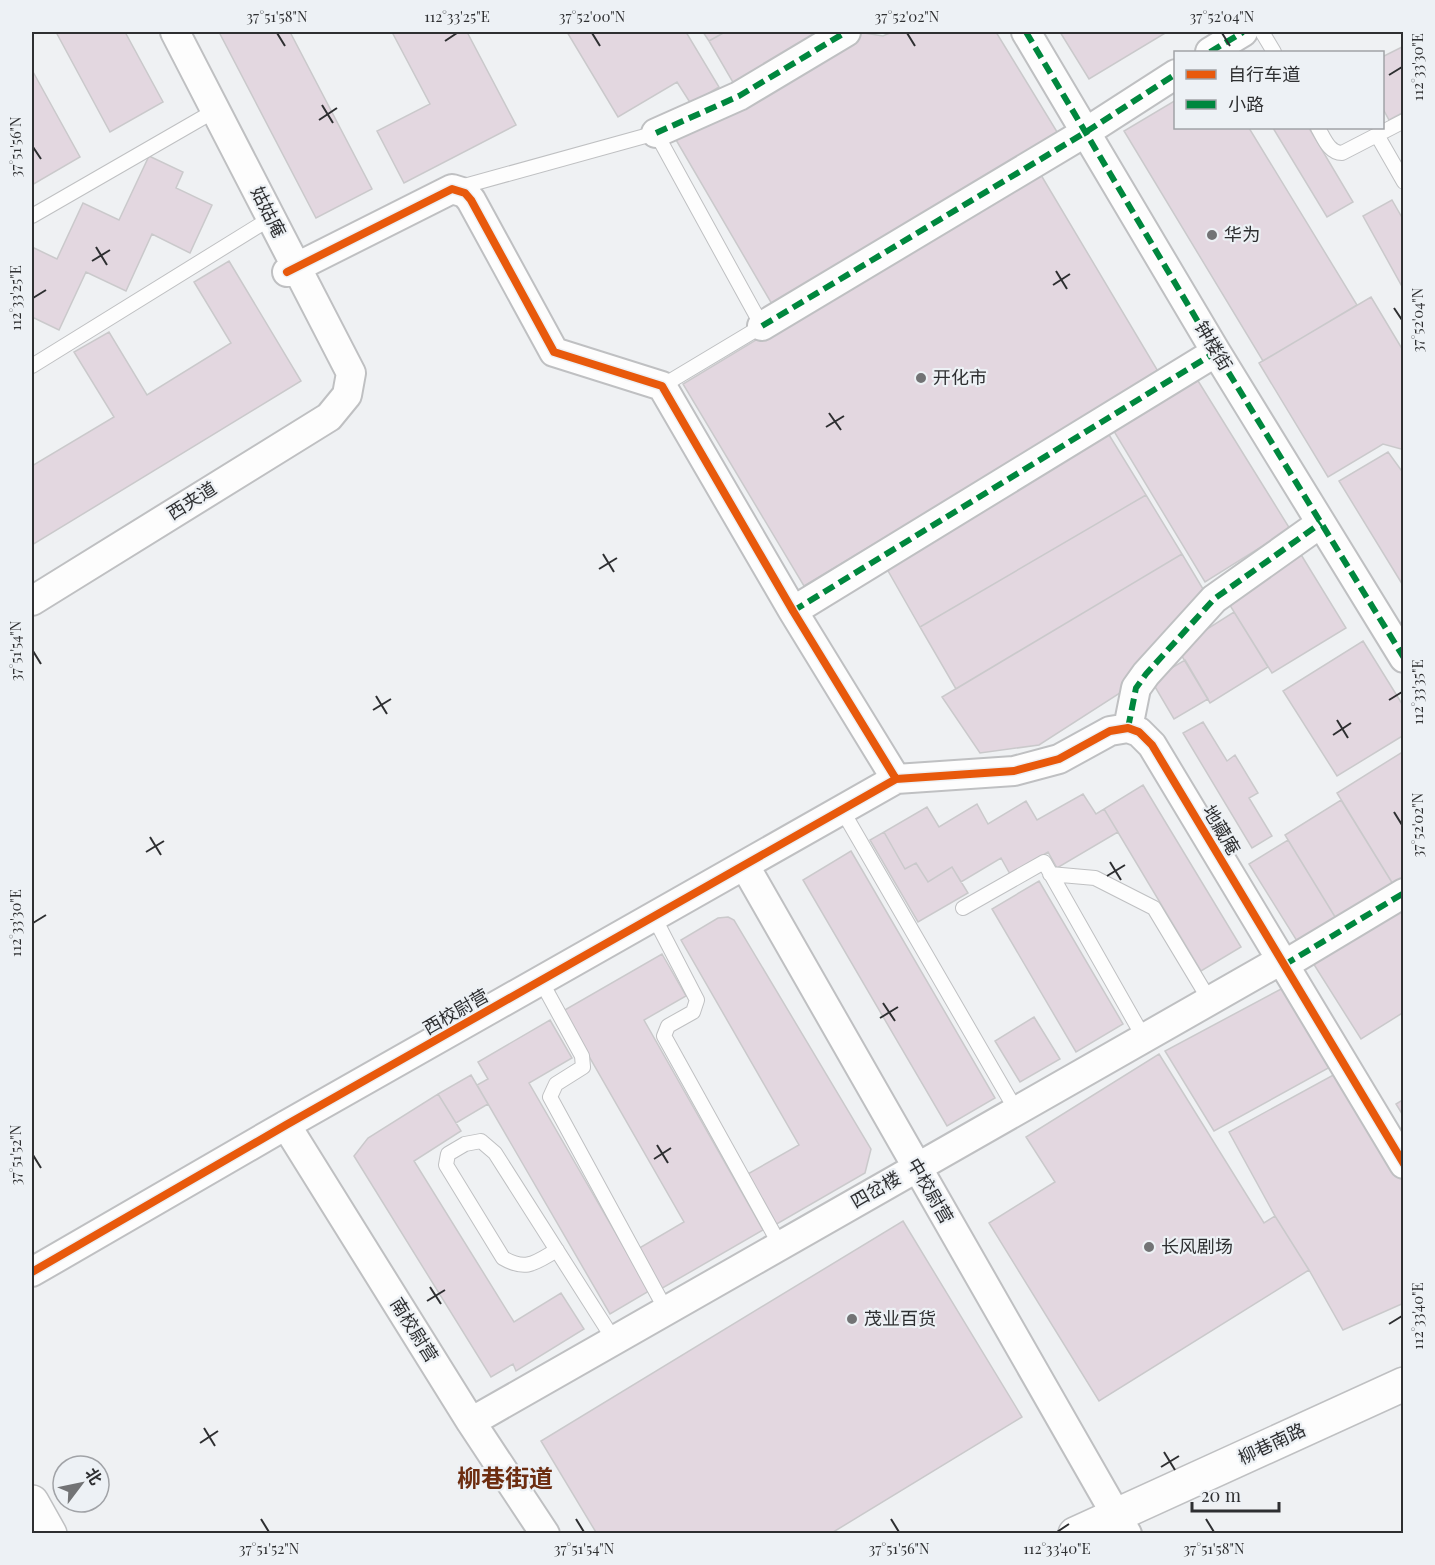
<svg xmlns="http://www.w3.org/2000/svg" width="1435" height="1565" font-family="'Playfair Display','Noto Sans SC',serif">
<style>
.building{fill:#e3d7e0;stroke:#cac9cb;stroke-width:1.5}
.lines{fill:none;stroke-linecap:round;stroke-linejoin:round}
.lane-casing{stroke:#bfc0c2;stroke-width:16}
.street-casing{stroke:#bfc0c2;stroke-width:32}
.secondary-casing{stroke:#bfc0c2;stroke-width:36}
.lane{stroke:#fdfdfd;stroke-width:14}
.street{stroke:#fdfdfd;stroke-width:28}
.secondary{stroke:#fdfdfd;stroke-width:33}
.quiet{stroke:#00873e;stroke-width:6;stroke-dasharray:12 6;stroke-linecap:butt}
.cycleway-casing{stroke:#edf1f5;stroke-width:11}
.cycleway{stroke:#e8590c;stroke-width:8}
.ticks{fill:none;stroke:#2e2f31;stroke-width:2}
.poi-dot{fill:#727375;stroke:#edf1f5;stroke-width:2}
.labels{text-anchor:middle;stroke-width:4.5;stroke-linejoin:round;paint-order:stroke}
.street-label{font-size:18px;fill:#2e2f31;stroke:#edf1f5}
.poi-label{font-size:18px;fill:#2e2f31;stroke:#edf1f5;text-anchor:start}
.district-label{font-size:24px;font-weight:bold;fill:#6d2d10;stroke:#edf1f5}
.neatline{fill:none;stroke:#2e2f31;stroke-width:2}
.ticks-label{font-size:15px;text-anchor:middle;fill:#2e2f31}
</style>
<rect width="100%" height="100%" fill="#eff1f3"/>
<path class="building" d="M56,32H125L163,102L110,132Z
M219,32H290L372,189L316,218Z
M392,32H467L516,125L404,183L377,131L430,104Z
M567,32H686L719,87L691,104L677,82L618,117Z
M703,32H725L709,41Z
M725,32H835L738,91L709,41Z
M858,32L883,36L892,32H996L1062,140L776,311L672,133Z
M1060,32H1167L1089,79Z
M1404,46V112L1389,120L1382,107V57Z
M32,70L80,157L32,185Z
M1176,100V128H1249L1357,305L1263,361L1124,131Z
M1273,128H1309L1353,202L1327,217Z
M149,156L183,172L176,188L212,205L190,253L152,234L126,291L86,272L59,330L32,317V247L57,259L83,203L119,220Z
M1038,170L1159,373L804,586L683,384Z
M1392,200L1404,221V290L1363,216Z
M229,261L301,381L32,545V465V466L114,417L74,352L109,332L147,395L231,343L194,282Z
M1371,297L1404,352V447L1401,449L1383,444L1328,477L1259,363Z
M1195,376L1290,529L1205,582L1112,428Z
M1106,430L1146,495L920,627L883,562Z
M1388,452L1404,474V587L1339,481Z
M1146,495L1182,554L956,689L920,627Z
M1300,553L1346,628L1272,673L1226,599Z
M1182,554L1209,599L1134,684L1039,745L980,753L942,697Z
M1234,612L1268,667L1210,703L1177,648Z
M1363,641L1404,707V735L1337,776L1283,691Z
M1185,660L1208,699L1174,719L1151,680Z
M1203,722L1227,761L1235,755L1258,793L1249,798L1272,836L1252,848L1183,733Z
M1404,751V884L1396,889L1337,793Z
M1143,785L1241,947L1201,971L1104,809Z
M1083,794L1096,814L1104,809L1118,832L1057,868L1048,852L1010,874L1001,858L961,882L952,867L928,882L916,863L905,869L884,832L927,807L939,827L977,804L988,824L1026,801L1037,820Z
M1341,800L1396,889L1340,925L1285,835Z
M884,832L905,869L916,863L928,882L952,867L968,893L918,922L870,840Z
M1288,840L1340,925L1302,949L1249,864Z
M851,851L995,1098L947,1126L803,880Z
M1039,881L1123,1024L1076,1052L992,909Z
M1404,907V1012L1361,1039L1313,963Z
M728,917L734,920L871,1149L865,1173L775,1225L746,1175L799,1145L681,940L718,918Z
M662,954L686,996L644,1020L763,1230L659,1290L636,1250L684,1222L563,1011Z
M1283,988L1332,1066L1214,1131L1165,1051Z
M1034,1017L1060,1059L1020,1082L995,1041Z
M550,1020L572,1058L529,1083L649,1291L610,1314L477,1085L488,1079L478,1062Z
M1159,1054L1264,1223L1275,1216L1309,1270L1099,1401L989,1223L1055,1182L1026,1137Z
M1337,1073L1404,1182V1303L1343,1330L1309,1270L1275,1216L1229,1132Z
M471,1075L488,1104L456,1123L438,1094Z
M438,1094L461,1131L414,1161L514,1322L561,1293L584,1329L516,1371L513,1364L491,1377L354,1156L368,1138Z
M1404,1099V1117L1396,1104Z
M903,1221L1022,1417L830,1534H597L541,1441Z"/>
<g class="lines">
<defs>
<path id="lane" d="M1262,32L1274,52
M1318,128C1324,138 1329,153 1342,153L1404,121
M1377,135L1404,182
M457,188L656,133L762,326L662,386
M32,216L216,110
M32,366L271,218
M842,810L1016,1110
M1050,874L1095,878L1154,908L1210,1001
M963,908L1044,862L1144,1038
M654,917L697,1000L693,1012L668,1026L664,1036L780,1245
M541,981L582,1056L583,1067L556,1084L550,1097L666,1310
M557,1250C536,1262 527,1272 503,1258L446,1165L448,1154L465,1144L481,1141L495,1153L614,1340"/>
<path id="street" d="M1026,32L1216,352L1404,658
M1210,52L1243,32
M656,133L739,96L846,32
M287,272L452,189L465,193L471,200L554,352L662,386L793,611L896,779
M762,326L1086,132L1176,74
M32,601L329,417L347,395L351,373L175,32
M793,611L1216,352
M1128,728L1136,688L1146,674L1214,599L1321,523
M745,866L1127,1534
M1284,965L1404,893
M286,1125L471,1422L545,1534
M32,1272L286,1125L896,779L1014,771L1059,759L1110,731L1128,728L1139,732L1152,745L1404,1164
M471,1422L1281,960"/>
<path id="secondary" d="M32,1502L50,1534
M1075,1534L1404,1384"/>
</defs>
<use href="#lane" class="lane-casing"/>
<use href="#street" class="street-casing"/>
<use href="#secondary" class="secondary-casing"/>
<use href="#lane" class="lane"/>
<use href="#street" class="street"/>
<use href="#secondary" class="secondary"/>
<path class="quiet" d="M1026,32L1216,352L1404,658
M1210,52L1243,32
M656,133L739,96L846,32
M762,326L1086,132L1176,74
M793,611L1216,352
M1128,728L1136,688L1146,674L1214,599L1321,523
M1284,965L1404,893"/>
<defs>
<path id="cycleway" d="M287,272L452,189L465,193L471,200L554,352L662,386L793,611L896,779
M32,1272L286,1125L896,779L1014,771L1059,759L1110,731L1128,728L1139,732L1152,745L1404,1164"/>
</defs>
<use href="#cycleway" class="cycleway-casing"/>
<use href="#cycleway" class="cycleway"/>
</g>
<path class="ticks" d="M277,33L285,46M592,33L600,46M907,33L915,46M1222,33L1230,46M445,41L457,33M1389,75L1402,67M322,105L333,123M319,120L337,108M33,147L41,159M96,247L107,265M92,261L110,250M1056,271L1067,289M1053,285L1070,274M33,298L46,290M1394,308L1402,320M829,413L841,430M826,427L844,416M603,554L614,572M599,569L617,558M33,651L41,664M376,696L387,714M1389,700L1402,692M373,710L391,699M1337,720L1348,738M1333,735L1351,723M1394,812L1402,825M150,837L161,855M146,852L164,841M1110,862L1121,880M1107,876L1125,865M33,923L46,915M883,1003L895,1021M880,1018L898,1007M657,1145L668,1163M33,1155L41,1168M654,1159L671,1148M430,1287L441,1304M427,1301L445,1290M1389,1324L1402,1316M204,1428L215,1446M200,1443L218,1431M1164,1452L1175,1470M1161,1467L1179,1456M261,1519L269,1532M576,1519L584,1532M891,1519L899,1532M1206,1519L1214,1532M1057,1532L1069,1524"/>
<g class="poi-dot">
<circle cx="1212" cy="235" r="6"/>
<circle cx="921" cy="378" r="6"/>
<circle cx="1149" cy="1247" r="6"/>
<circle cx="852" cy="1319" r="6"/>
</g>
<g class="labels">
<g class="street-label">
<text transform="translate(268 212) rotate(63)" y="6">姑姑庵</text>
<text transform="translate(1213 346) rotate(59)" y="6">钟楼街</text>
<text transform="translate(192 501) rotate(-32)" y="6">西夹道</text>
<text transform="translate(1221 830) rotate(59)" y="6">地藏庵</text>
<text transform="translate(456 1012) rotate(-30)" y="6">西校尉营</text>
<text transform="translate(876 1190) rotate(-30)" y="6">四岔楼</text>
<text transform="translate(930 1191) rotate(60)" y="6">中校尉营</text>
<text transform="translate(414 1330) rotate(58)" y="6">南校尉营</text>
<text transform="translate(1272 1444) rotate(-25)" y="6">柳巷南路</text>
</g>
<g class="poi-label">
<text x="1224" y="241">华为</text>
<text x="933" y="384">开化市</text>
<text x="1161" y="1253">长风剧场</text>
<text x="864" y="1325">茂业百货</text>
</g>
<g class="district-label">
<text x="505" y="1487">柳巷街道</text>
</g>
</g>
<rect width="1435" height="1565" fill="none" stroke="#edf1f5" stroke-width="66"/>
<rect x="1174" y="51" width="210" height="78" fill="#edf1f5" stroke="#a1a3a7" stroke-width="1.5"/>
<rect x="1186" y="70" width="30" height="9" fill="#e8590c" stroke="#a1a3a7" stroke-width="1.5"/>
<text x="1228" y="81" font-size="18" fill="#2e2f31">自行车道</text>
<rect x="1186" y="100" width="30" height="9" fill="#00873e" stroke="#a1a3a7" stroke-width="1.5"/>
<text x="1228" y="111" font-size="18" fill="#2e2f31">小路</text>
<g transform="translate(81 1484) rotate(58)"><circle r="28" fill="#edf1f5" stroke="#a1a3a7" stroke-width="1.5"/>
<path d="M0-4.5L10 22L0 15L-10 22Z" fill="#727375"/>
<text y="-9" font-size="16" font-weight="bold" text-anchor="middle" fill="#2e2f31">北</text>
</g>
<path d="M1192 1502v9h87v-9" fill="none" stroke="#2e2f31" stroke-width="3"/>
<text x="1201" y="1502" font-size="18" fill="#2e2f31" stroke="#edf1f5" stroke-width="4.5" paint-order="stroke">20 m</text>
<rect x="33" y="33" width="1369" height="1499" class="neatline"/>
<g class="ticks-label">
<text x="277" y="22">37°51'58"N</text>
<text x="457" y="22">112°33'25"E</text>
<text x="592" y="22">37°52'00"N</text>
<text x="907" y="22">37°52'02"N</text>
<text x="1222" y="22">37°52'04"N</text>
<text transform="translate(1418 67) rotate(-90)" y="5">112°33'30"E</text>
<text transform="translate(16 147) rotate(-90)" y="5">37°51'56"N</text>
<text transform="translate(16 298) rotate(-90)" y="5">112°33'25"E</text>
<text transform="translate(1418 320) rotate(-90)" y="5">37°52'04"N</text>
<text transform="translate(16 651) rotate(-90)" y="5">37°51'54"N</text>
<text transform="translate(1418 692) rotate(-90)" y="5">112°33'35"E</text>
<text transform="translate(1418 825) rotate(-90)" y="5">37°52'02"N</text>
<text transform="translate(16 923) rotate(-90)" y="5">112°33'30"E</text>
<text transform="translate(16 1155) rotate(-90)" y="5">37°51'52"N</text>
<text transform="translate(1418 1316) rotate(-90)" y="5">112°33'40"E</text>
<text x="269" y="1554">37°51'52"N</text>
<text x="584" y="1554">37°51'54"N</text>
<text x="899" y="1554">37°51'56"N</text>
<text x="1057" y="1554">112°33'40"E</text>
<text x="1214" y="1554">37°51'58"N</text>
</g>
</svg>
